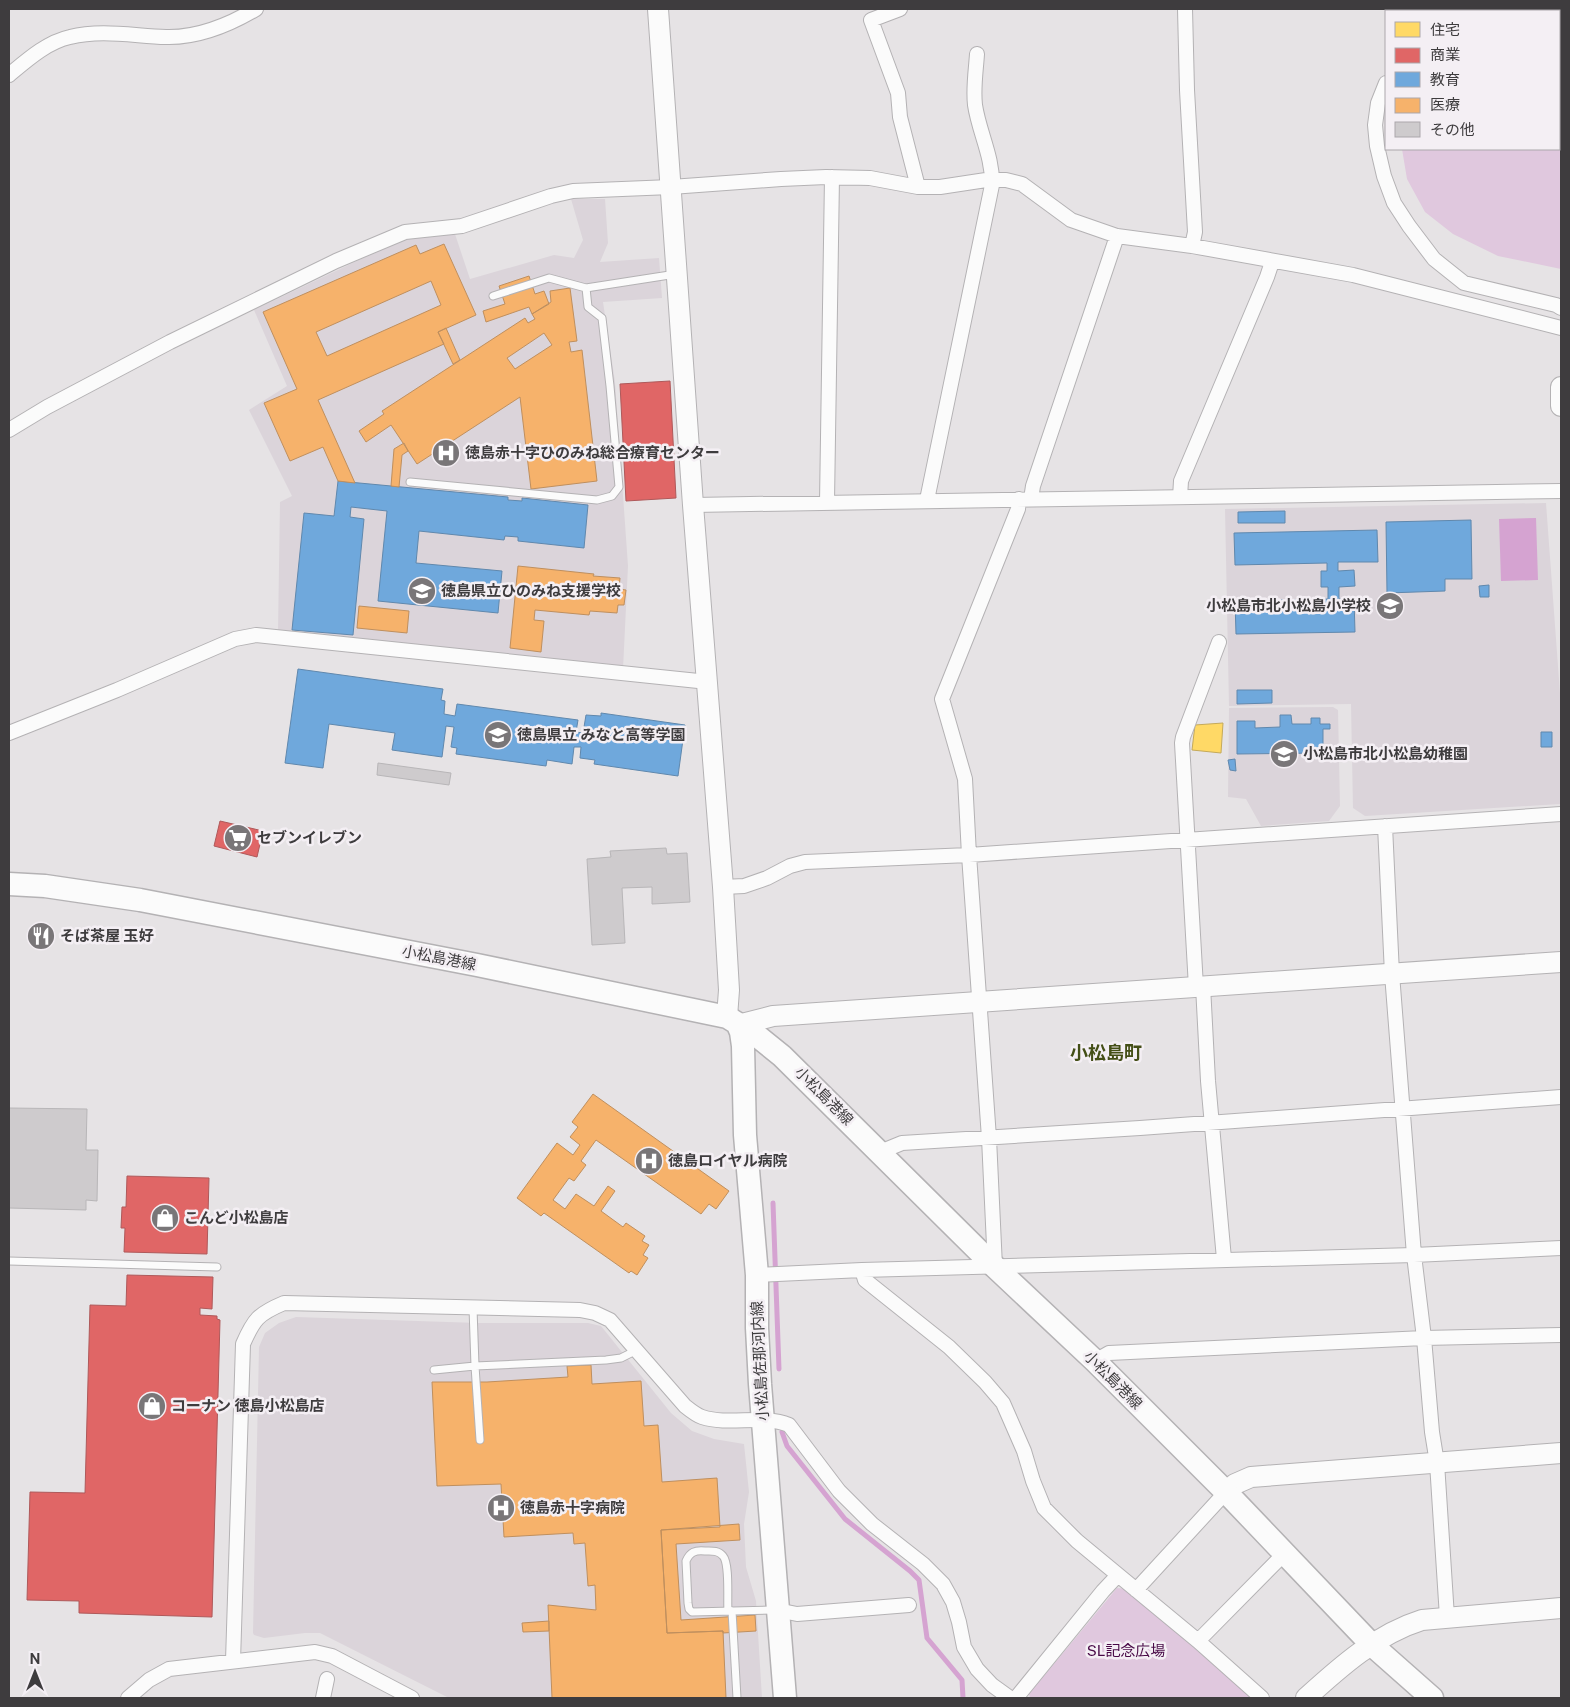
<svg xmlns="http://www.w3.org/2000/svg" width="1570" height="1707" font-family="'Public Sans','Noto Sans JP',sans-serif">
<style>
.built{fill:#dbd4da}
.green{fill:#e0c8de}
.water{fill:#d5a3d1}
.homes{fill:#ffd966;stroke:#c5aa5a}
.shops{fill:#e06666;stroke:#af595a}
.schools{fill:#6fa8dc;stroke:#6088ad}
.health{fill:#f6b26b;stroke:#bf8f5e;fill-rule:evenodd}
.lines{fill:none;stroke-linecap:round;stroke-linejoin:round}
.stream{stroke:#d5a3d1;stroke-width:5}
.building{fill:#cecbcd;stroke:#b8b6b8}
.lane-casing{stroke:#b4b2b4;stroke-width:9}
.street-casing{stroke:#b4b2b4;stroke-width:16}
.secondary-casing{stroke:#b4b2b4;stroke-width:22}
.primary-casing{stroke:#b4b2b4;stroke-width:25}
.lane{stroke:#fbfbfb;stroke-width:7}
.street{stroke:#fbfbfb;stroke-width:14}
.secondary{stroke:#fbfbfb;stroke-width:20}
.primary{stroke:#fbfbfb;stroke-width:22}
.labels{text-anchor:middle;stroke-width:5;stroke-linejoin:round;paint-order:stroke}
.poi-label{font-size:15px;font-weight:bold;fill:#3e3c3e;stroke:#f4eff4;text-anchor:start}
.street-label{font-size:15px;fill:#3e3c3e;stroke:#f4eff4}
.park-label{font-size:15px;fill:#490a47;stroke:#f4eff4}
.quarter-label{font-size:18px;font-weight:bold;fill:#444f17;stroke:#f4eff4}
</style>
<rect width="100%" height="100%" fill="#e6e3e5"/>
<path class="built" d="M571,199H605L608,243L600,262L659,258L662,298L603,302L615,382L628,566L623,669L278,632L280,502L292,496L249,410L287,386L254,310L407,237L455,234L470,279L554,255L574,258L583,240Z
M1546,503L1561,707L1560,804L1365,816L1353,808L1351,704L1229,706L1225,509Z
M1333,707L1338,710L1340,806L1329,821L1261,826L1246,799L1228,797L1229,708Z
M296,1317L478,1323H588L601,1326L671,1413L692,1431L714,1439L744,1444L749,1492L744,1524L746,1567L756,1601L762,1698H449L320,1633H305L264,1638L254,1635L253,1633L259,1347L265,1333L279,1323Z"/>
<path class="green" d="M1456,9H1561V269L1498,256L1453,234L1425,212L1407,179L1402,149H1559V11H1455Z
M1117,1588L1127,1589L1253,1698H1030L1029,1694Z"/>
<path class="water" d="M1536,518L1538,580L1501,581L1499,519Z"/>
<path class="homes" d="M1223,723L1221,753L1192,750L1195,725Z"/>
<path class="shops" d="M670,381L676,498L626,501L620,384Z
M220,821L263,831L257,857L214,846Z
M127,1176L209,1178L207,1254L124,1252L125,1228H121L122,1207H126Z
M127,1275L213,1277L212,1309L200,1308V1315L217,1316V1319L220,1320L212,1617L79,1613V1601L27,1600L30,1492L85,1493L90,1305L126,1306Z"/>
<path class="schools" d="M338,481L508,497V500L522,501V498L588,505L584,548L518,541V537L505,536L504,540L419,531L416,563L502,571L498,613L378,601L387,511L351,507L350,517L364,519L353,635L292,630L304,513L334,516Z
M1285,511V523H1238V512Z
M1471,520L1472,579H1445V591L1387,593L1386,522Z
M1377,530L1378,562H1338V571L1354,570L1355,586L1339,587V599H1354L1355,632L1236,634L1235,601L1328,599V587H1321V571H1327V563L1235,565L1234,533Z
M1489,585V597H1480L1479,586Z
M298,669L443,689L441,700L445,701L444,714L455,716L457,704L578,720L576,732L583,733L586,715L601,716V713L685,725L678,776L594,764L595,760L580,758L581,747H574L572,764L547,760L546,766L456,754L457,748L451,747L454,727L446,726L442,757L392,750L395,733L329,724L323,768L285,763Z
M1237,690H1272V703L1237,704Z
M1280,715H1291L1292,724H1311V718H1320V724H1330V729H1323V753L1237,754V721H1255V728L1280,727Z
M1541,732H1552V747H1541Z
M1235,759L1236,771L1230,770L1228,760Z"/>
<path class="health" d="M444,244L476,315L438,332L444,344L318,400L355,483L338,481L323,447L290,461L264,403L297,389L263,312L416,245L420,254ZM431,281L441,305L327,356L316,332Z
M529,276L535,294L544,291L549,304L532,314L529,307L486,322L483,311L505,304L499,286Z
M570,288L577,341L569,342L571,352L582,350L597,481L531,489L520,397L417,464L391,425L366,442L359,431L384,414L382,411L525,318L528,323L535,319L532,314L551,302L550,291ZM544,333L552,345L515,369L507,358Z
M446,328L460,360L453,364L438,332Z
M404,443L408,451L402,455L399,487L391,486L394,449Z
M518,566L594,574L593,576L620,578L619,589L626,590L624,605H618L617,613L590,611L589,615L535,610L534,620L544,621L541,652L510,648Z
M359,606L409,611L407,633L357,628Z
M593,1094L729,1191L716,1209L709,1204L701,1214L596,1140L581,1161L586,1165L574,1181L569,1178L553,1200L565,1209L576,1194L594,1206L608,1186L615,1191L601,1211L623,1227L626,1223L645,1236L642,1241L649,1245L643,1255L648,1258L637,1275L631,1271L629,1273L544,1213L541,1216L517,1198L557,1143L573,1155L580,1145L570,1137L578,1127L572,1122Z
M591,1365L592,1384L641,1381L644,1426L658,1425L662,1482L717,1478L720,1527L661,1530L667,1633L723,1631L726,1698H552L548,1605L596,1610L595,1585L588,1586L585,1543L574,1544L573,1533L504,1537L501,1484L437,1486L432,1382H487L568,1377L567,1366Z
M739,1524L740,1540L676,1544L681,1620L755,1615L756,1631L723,1633V1631L667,1633L661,1530Z
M549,1621V1631L523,1632L522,1623Z"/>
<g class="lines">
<path class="stream" d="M773,1203L779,1369
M782,1432L787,1446L845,1519L910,1571L919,1580L927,1638L962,1680L963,1698"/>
</g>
<path class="building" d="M378,763L451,773L449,785L377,775Z
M666,848L667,854L687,853L690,902L652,904V887L622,888L625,943L592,945L587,859L611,857L610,851Z
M9,1108L87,1109L86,1150H98L97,1201L86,1200V1210L9,1208Z"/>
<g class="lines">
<defs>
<path id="lane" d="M493,296L549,278L586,288L676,274
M410,482L597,500L612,496L619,487L610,386L602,318L588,307L586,288
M9,1261L217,1267
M434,1370L475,1366L473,1308
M480,1440L475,1366L606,1360L621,1358L637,1350
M728,1611C727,1599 730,1564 723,1556C718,1550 711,1551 705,1551C695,1550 690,1552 686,1561L688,1603L689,1609L692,1612L774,1610
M732,1611L737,1698"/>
<path id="street" d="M900,9L871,20L898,93L900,117L918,187
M1185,9L1187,90L1195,232L1192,246
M1422,11L1423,9
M9,75C27,60 47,42 70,37C101,29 134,36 166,37C198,38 229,25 256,9
M1386,83L1378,103L1375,125L1377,146L1384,176L1394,203L1409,226L1434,259L1464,283L1556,305L1561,308
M9,430L47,407L170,342L336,261L405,232L462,226L551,196L573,191L671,187L781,179L826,177L870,178L918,187H940L986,180H1006L1022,184L1071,220L1117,236L1192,246L1353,275L1561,328
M1180,497L1181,481L1267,277L1272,262
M1031,499L1033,486L1117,236
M927,500L992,185C993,157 979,132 975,105C973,88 976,70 977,54
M827,502L832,177
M693,505L1561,491
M9,733L117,690L235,639L256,635L708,682
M1385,826L1392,974L1414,1255L1424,1338L1432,1432L1437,1463L1447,1617
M723,887L744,886L767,878L790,866L805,862L969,855L1561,814
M1203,986L1208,1081L1224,1259
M1196,987L1182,743L1183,737L1219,642
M880,1152L902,1143L1140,1128L1561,1097
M995,1267L989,1138L969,855L965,779L942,699L1018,509L1019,499
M862,1270L865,1280L949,1347L985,1382L1003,1403L1024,1451L1033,1481L1044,1508L1077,1541L1198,1641L1262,1698
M757,1275L862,1270L1414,1255L1561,1248
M1095,1361L1109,1353L1424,1338L1561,1335
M1136,1590L1226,1492
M777,1610L797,1614L909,1605
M1198,1641L1284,1554
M233,1661L243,1344C254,1319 258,1314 284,1303L580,1310L595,1313L610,1320L685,1406C690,1410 696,1415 702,1417C730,1426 762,1414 789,1425L839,1491L872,1524L923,1564L943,1584L953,1602L959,1622L964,1647L977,1669L992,1685L1010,1698
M128,1698L149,1680L169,1669L315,1652L332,1656L412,1698
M323,1698L327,1679
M1016,1698L1103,1591L1118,1575"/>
<path id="secondary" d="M658,9L693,505L723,887L729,990L727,1017
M1561,387V406
M738,1025L773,1016L1561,962
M1226,1492L1235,1484L1251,1477L1561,1453
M1306,1698C1340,1667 1377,1634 1422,1620L1561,1608"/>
<path id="primary" d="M9,884L45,886L140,900L477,965L727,1017L756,1035L782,1056L995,1267L1095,1361L1226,1492L1372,1645L1432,1698
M738,1025L741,1032L743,1046L745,1135L757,1275V1328L760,1384L785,1698"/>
</defs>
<use href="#lane" class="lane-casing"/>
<use href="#street" class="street-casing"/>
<use href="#secondary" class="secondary-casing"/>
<use href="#primary" class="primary-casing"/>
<use href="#lane" class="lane"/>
<use href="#street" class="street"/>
<use href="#secondary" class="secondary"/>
<use href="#primary" class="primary"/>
</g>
<defs>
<symbol id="hospital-disc" viewBox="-11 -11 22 22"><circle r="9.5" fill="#797678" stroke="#f4eff4"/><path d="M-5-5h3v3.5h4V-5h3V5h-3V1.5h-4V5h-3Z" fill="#fff"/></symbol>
<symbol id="school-disc" viewBox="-11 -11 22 22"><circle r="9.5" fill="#797678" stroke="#f4eff4"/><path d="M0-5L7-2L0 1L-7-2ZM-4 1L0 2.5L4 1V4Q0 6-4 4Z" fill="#fff"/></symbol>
<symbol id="supermarket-disc" viewBox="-11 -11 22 22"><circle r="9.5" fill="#797678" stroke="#f4eff4"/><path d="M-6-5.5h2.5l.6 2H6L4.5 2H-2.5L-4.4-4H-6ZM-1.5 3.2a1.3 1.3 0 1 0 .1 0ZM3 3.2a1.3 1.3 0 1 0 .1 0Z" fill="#fff"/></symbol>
<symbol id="restaurant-disc" viewBox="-11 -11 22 22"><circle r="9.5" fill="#797678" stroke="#f4eff4"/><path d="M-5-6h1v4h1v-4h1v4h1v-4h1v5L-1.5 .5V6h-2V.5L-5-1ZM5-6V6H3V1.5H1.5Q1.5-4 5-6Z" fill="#fff"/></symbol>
<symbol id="shop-disc" viewBox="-11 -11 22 22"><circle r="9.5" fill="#797678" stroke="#f4eff4"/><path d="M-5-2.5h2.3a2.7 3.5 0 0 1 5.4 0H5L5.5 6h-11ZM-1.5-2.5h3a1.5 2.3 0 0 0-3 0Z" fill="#fff"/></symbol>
</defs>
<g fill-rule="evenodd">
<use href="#hospital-disc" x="430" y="437" width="32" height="32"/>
<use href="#school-disc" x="406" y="575" width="32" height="32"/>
<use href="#school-disc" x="1374" y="590" width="32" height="32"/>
<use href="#school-disc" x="482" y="719" width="32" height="32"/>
<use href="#school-disc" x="1268" y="738" width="32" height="32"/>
<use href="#supermarket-disc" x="222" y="822" width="32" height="32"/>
<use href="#restaurant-disc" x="25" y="920" width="32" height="32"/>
<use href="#hospital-disc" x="633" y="1145" width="32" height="32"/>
<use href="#shop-disc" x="149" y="1202" width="32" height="32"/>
<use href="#shop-disc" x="136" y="1390" width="32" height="32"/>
<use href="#hospital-disc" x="485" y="1492" width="32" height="32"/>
</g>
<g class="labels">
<g class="poi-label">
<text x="465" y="458">徳島赤十字ひのみね総合療育センター</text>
<text x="441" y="596">徳島県立ひのみね支援学校</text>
<text x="1371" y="611" text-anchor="end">小松島市北小松島小学校</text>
<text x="517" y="740">徳島県立 みなと高等学園</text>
<text x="1303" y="759">小松島市北小松島幼稚園</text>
<text x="257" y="843">セブンイレブン</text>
<text x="60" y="941">そば茶屋 玉好</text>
<text x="668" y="1166">徳島ロイヤル病院</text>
<text x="184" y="1223">こんど小松島店</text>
<text x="171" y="1411">コーナン 徳島小松島店</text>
<text x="520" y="1513">徳島赤十字病院</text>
</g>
<g class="street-label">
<text transform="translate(439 958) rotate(11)" y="5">小松島港線</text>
<text transform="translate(824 1096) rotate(45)" y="5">小松島港線</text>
<text transform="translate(760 1361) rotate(-93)" y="5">小松島佐那河内線</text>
<text transform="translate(1113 1380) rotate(45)" y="5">小松島港線</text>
</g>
<g class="park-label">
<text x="1126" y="1656">SL記念広場</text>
</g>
<g class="quarter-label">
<text x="1106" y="1059">小松島町</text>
</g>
</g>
<rect width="1570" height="1707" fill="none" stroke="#3e3c3e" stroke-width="20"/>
<rect x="1385" y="10" width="175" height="140" fill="#f4eff4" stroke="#aba7ab"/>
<rect x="1395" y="22" width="25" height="15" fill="#ffd966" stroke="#aba7ab"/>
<text x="1430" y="35" font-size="15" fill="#3e3c3e">住宅</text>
<rect x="1395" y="48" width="25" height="15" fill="#e06666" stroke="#aba7ab"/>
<text x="1430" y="60" font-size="15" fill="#3e3c3e">商業</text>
<rect x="1395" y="72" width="25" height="15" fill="#6fa8dc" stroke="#aba7ab"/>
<text x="1430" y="85" font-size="15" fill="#3e3c3e">教育</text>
<rect x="1395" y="98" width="25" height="15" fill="#f6b26b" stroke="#aba7ab"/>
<text x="1430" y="110" font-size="15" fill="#3e3c3e">医療</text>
<rect x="1395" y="122" width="25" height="15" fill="#cecbcd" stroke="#aba7ab"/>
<text x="1430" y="135" font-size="15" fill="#3e3c3e">その他</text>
<g transform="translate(35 1672)" stroke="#f4eff4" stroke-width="4" paint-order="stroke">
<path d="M0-4L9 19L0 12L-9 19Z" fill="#3e3c3e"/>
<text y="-8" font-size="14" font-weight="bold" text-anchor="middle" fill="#3e3c3e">N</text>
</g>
</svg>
